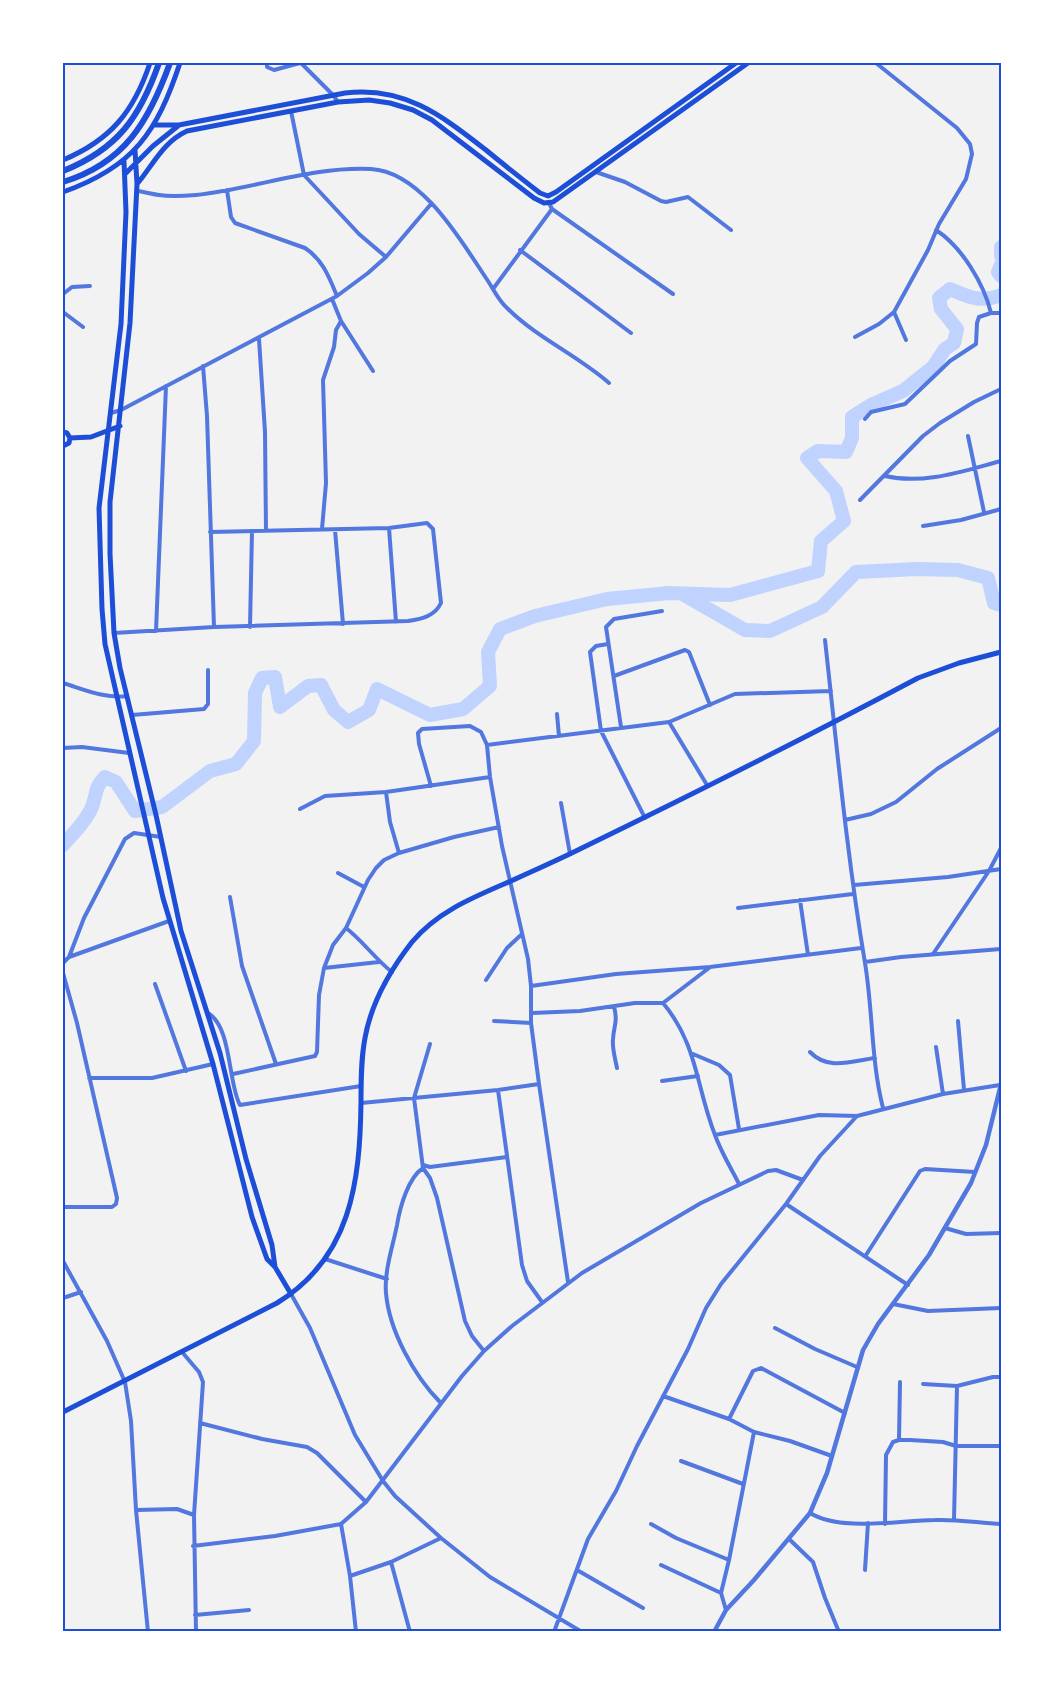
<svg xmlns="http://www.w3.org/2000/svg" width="1064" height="1695" font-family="'Times New Roman',serif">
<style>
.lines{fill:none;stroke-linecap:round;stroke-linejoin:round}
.river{stroke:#bfd3fe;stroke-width:14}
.minor{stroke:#5277de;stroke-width:4}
.tertiary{stroke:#5277de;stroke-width:4.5}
.secondary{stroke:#1d4ed8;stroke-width:5}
.trunk{stroke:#1d4ed8;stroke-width:6}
.neatline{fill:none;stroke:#1d4ed8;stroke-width:2}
</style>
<rect width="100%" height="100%" fill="#f2f2f2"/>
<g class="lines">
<path class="river" d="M1001,247V256
M1001,265L998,272L1001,276
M684,595L745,630L770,631L822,607L856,572L917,569L958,570L988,578L994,603L1001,605
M63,845C73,834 86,821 92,807C97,794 94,788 105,777L116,782L135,811L162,807L210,771L236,764L254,741L255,693L262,678L275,677L280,707L308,686L321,685L334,710L348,722L369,710L377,689L430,715L463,709L490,686L488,652L500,629L535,616L607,599L669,593L730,595L818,571L821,541L844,521L836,491L807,458L818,451L846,452L852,438V417L871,405L903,391L933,367L945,349L954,343L957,329L941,309L939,298L950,289C969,297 980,303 1001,295"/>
<path class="minor" d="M267,63V67L274,70L300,63
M301,63L333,95L338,102
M291,111L304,175L359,234L386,257
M596,172L625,182L661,201L666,202L688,197L731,230
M227,190L231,217L235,223L305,248C323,260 329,277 337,296
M137,191C145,192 152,194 159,195C171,197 184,196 196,195C254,189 312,166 371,169C422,172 461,241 486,278C493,288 498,300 507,308C537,338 577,355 609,383
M549,203L552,209L673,294
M936,230C962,247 984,284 991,313
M520,250L631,333
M493,289L552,209
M63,294L72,287L90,286
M332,299L341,321L373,371
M63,312L83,327
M894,312L906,340
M855,337L879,324L894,312L928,250L939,224L966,179L972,154L970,144L957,128L876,63
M259,339L265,432L266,531
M203,366L207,416L214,627
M111,413L121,410L337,296L368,273L386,257L431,204
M865,419L871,412L905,404L950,361L976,344L977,323L979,317L991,313H1001
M968,436L984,512
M885,476C924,485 963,471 1001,461
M860,500L923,436L940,423L974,402L1001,389
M923,526L961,520L1001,509
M389,528L396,622
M322,529L326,483L323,380L334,347L336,330L341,321
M335,530L343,624
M250,627L252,531
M156,631L166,386
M114,633L214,627L408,621C422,619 435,616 441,603L433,529L427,523L389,528L210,532
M825,640C837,748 847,856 865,963C873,1011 871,1061 883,1108
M608,644L596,646L590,652L601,731L645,818
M614,676L685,650L689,652L710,705
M63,683C83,689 105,699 127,696
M557,714L559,736
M132,715L204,709L208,704V670
M669,722L707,785
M621,727L606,627L614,619L662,611
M487,745L669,722L735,694L831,691
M63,748L82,747L129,753
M431,786L419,744L418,733L422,729L470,726L481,732L487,745L490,777L502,846L528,959L531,986V1023L539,1084L568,1282
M386,792L390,822L399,853
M561,803L570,854
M300,809L325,796L386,792L490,777
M845,820L871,814L896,802L937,769L1001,728
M338,873L364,887
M854,885L948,877L1001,869
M230,897L242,966L276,1064
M800,900L808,955
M738,908L853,894
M346,928C363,941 375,959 392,972
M933,954L989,871L1001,848
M69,957L169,921
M865,962L901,957L1001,949
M63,963L69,957L84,918L125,839L134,833L161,837
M324,968L379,962
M63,973L77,1023L117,1198L116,1204L112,1207H63
M486,980L507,948L522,934
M155,984L186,1071
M531,986L616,974L710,967L861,948
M663,1003C698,1045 696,1087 715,1135C721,1152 731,1168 739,1184
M614,1006C618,1023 614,1024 613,1039C612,1048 615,1058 617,1068
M208,1013C232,1027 228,1084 240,1105L361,1086
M532,1013L580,1011L635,1003H663L709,968
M494,1021L531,1023
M958,1021L964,1090
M430,1044L414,1098L423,1168L430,1178L437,1198L465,1321L472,1336L484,1351
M936,1047L943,1094
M810,1052C828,1071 852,1061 875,1058
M693,1054L719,1065L730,1075L739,1129
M233,1074L315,1056L317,1052L319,995L324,968L333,945L346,928L368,880L376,868L384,860L399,853L454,837L499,827
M89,1078H152L213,1064
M662,1081L698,1076
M498,1090L522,1265L527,1281L542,1302
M361,1103L498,1090L539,1084
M715,1135L819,1115L857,1116L943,1094L1000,1085
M423,1165L430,1167L507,1157
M423,1168C408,1178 400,1207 397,1225C393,1246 384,1271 386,1293C389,1330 414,1376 440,1402
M786,1204L908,1285
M945,1228L966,1234L1001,1233
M866,1255L920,1171L925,1169L975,1172
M325,1259L387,1279
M63,1261L107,1341L125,1382L131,1421L136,1510L148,1632
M291,1294L310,1328L355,1435L383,1481L395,1496L441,1538L490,1577L582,1632
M63,1298L81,1292
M893,1304L928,1311L1001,1308
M775,1328L815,1349L857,1367
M182,1352L199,1372L203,1382L194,1515L196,1632
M923,1384L957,1386L993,1377H1001
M663,1396L729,1419L754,1432L790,1441L832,1456
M729,1419L753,1371L761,1368L845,1413
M200,1423L262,1439L307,1447L317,1453L366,1502
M899,1440L900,1382
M681,1461L743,1484
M136,1510L177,1509L194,1515
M810,1513C841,1532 900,1520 935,1520C957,1519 979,1523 1001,1524
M954,1520L957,1386
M341,1524L350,1576L356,1632
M651,1524L676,1538L729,1560
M885,1524L886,1455L893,1442L899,1440H910L943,1442L956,1446H1001
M789,1539L813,1562L825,1598L839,1632
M193,1546L275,1536L341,1524L366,1502L462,1376L484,1351L512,1326L582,1273L701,1203L768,1171L776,1170L803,1180
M391,1562L410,1632
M661,1565L721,1593
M577,1570L643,1608
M865,1570L868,1523
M350,1576L391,1562L441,1538
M726,1610L721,1593L729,1560L754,1432
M195,1615L249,1610
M554,1632L588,1539L616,1491L637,1446L688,1349L706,1308L721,1284L786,1204L820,1156L857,1116"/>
<path class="tertiary" d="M714,1632L726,1610L754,1580L810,1513L827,1473L863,1350L878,1324L929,1255L971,1183L986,1145L1001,1084"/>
<path class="secondary" d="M154,125H179L345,93C405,86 442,116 486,150C504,165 522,179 540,193L548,196L556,192L736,63
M135,150L137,184L130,323L110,502V554L114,633L120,668L156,815L181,931L220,1053L246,1159L272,1245L275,1267
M63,160C111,140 134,111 150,63
M124,161L126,212L121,324L99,508L102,609L105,644L163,898L213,1064L252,1217L267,1259L275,1267L291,1294
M125,174L153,146L178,126
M137,184C153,165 163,142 187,131L338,102L369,100L390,103L413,110L432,120L534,198L544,203L553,202L748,63
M63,192C134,167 157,132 180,63
M63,432L67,433L70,438L69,443L63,446
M70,438L91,437L120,426
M63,1412L277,1303C351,1258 360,1182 361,1102C361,1080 361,1059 365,1038C371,1004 391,969 412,942C438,911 474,897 511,881C535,870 558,860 582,848C695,793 807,737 918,678L959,663L1001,652"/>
<path class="trunk" d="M63,171C118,149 140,117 159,63
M63,182C125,163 149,121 170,63"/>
</g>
<rect width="1064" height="1695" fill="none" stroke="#ffffff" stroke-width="129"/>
<rect x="64" y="64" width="936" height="1566" class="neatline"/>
</svg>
